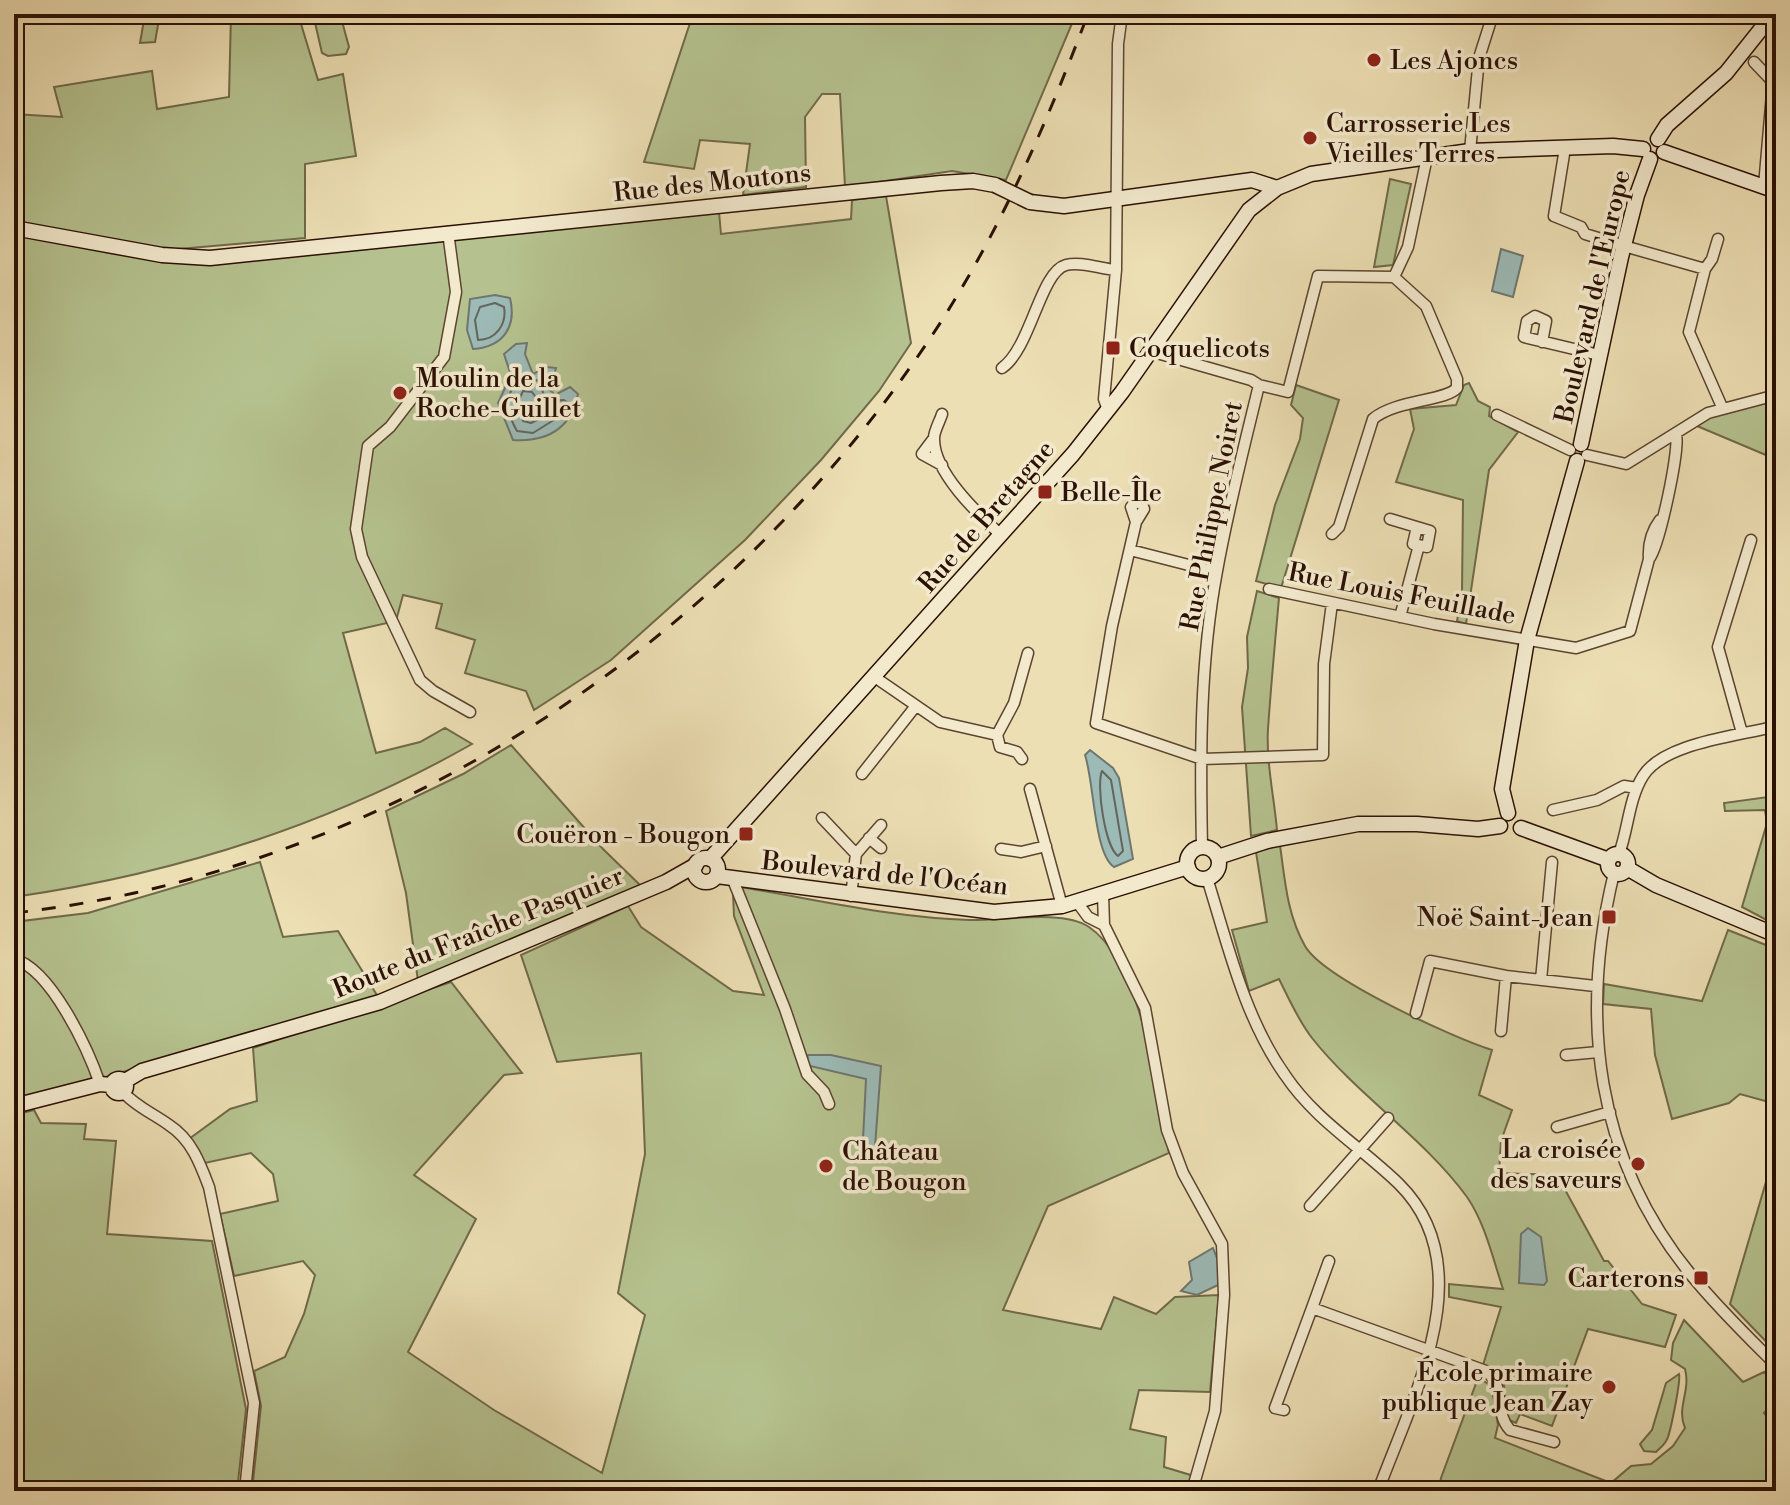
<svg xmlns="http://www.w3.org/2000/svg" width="1790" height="1505" font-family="'Libre Bodoni',serif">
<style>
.green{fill:#b5c28f;stroke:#70694a;stroke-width:2}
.water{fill:#9cbab6;stroke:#6f766f;stroke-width:2}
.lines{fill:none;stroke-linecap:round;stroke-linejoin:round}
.shore{stroke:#64655d;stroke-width:2}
.street-casing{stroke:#5c4430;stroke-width:13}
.secondary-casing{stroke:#2b1004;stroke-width:17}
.street{stroke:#f3eace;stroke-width:10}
.secondary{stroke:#f3eace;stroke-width:14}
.rail{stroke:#2b1004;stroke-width:3;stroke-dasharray:14 14;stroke-linecap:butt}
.secondary-bridge-casing{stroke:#2b1004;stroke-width:17;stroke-linecap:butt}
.secondary-bridge{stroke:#f3eace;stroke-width:14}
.poi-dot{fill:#8f2418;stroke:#f3eace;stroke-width:3}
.labels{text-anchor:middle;stroke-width:7;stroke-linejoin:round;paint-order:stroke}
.poi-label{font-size:26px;fill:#2b1004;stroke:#f3eace;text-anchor:start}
.street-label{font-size:26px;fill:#2b1004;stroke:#f3eace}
</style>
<rect width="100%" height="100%" fill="#eddfb4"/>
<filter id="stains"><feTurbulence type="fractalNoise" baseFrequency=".0025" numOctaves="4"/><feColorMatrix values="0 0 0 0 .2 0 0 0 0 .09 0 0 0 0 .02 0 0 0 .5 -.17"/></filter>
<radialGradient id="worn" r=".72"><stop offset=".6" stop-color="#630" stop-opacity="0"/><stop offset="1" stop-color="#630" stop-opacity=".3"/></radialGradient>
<path class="green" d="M145,14H160L155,42L140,43Z
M231,14H298L318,80L343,74L356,156L305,164V238L167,250L14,223V114L62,117L54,87L152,71L157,109L229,97Z
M313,14H340L349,47L346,54L328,56L322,53Z
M693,14H1076L1006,180L952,171L845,187L840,94H822L805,117L806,187L743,195L750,144L700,140L694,169L644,162Z
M1390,179L1411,184L1393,265L1374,267Z
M886,196L911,343L879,391L821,460L745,540L611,660L534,710L526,691L465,673L475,640L436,628L442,604L403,595L396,621L343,633L376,753L420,742L445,728L472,744C331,824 174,874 14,897V228L210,258L719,212L721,234L851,219L852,200Z
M1469,383L1478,401L1490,407L1489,416L1518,432L1489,470L1466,624L1457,621L1462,592L1463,500L1396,482L1414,429L1410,409L1456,405L1464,385Z
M1296,385L1339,400L1281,588L1256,581L1275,505L1300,439L1303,418L1291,405Z
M1770,401L1776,416V468L1773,472V458L1697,426L1720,411Z
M1257,591L1279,598C1275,642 1271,685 1268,729C1266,761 1274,797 1277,830L1251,836L1242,707L1248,668L1247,637Z
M511,745L603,849L642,887L418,981L406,893L386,811L463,774Z
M1775,796L1776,801V925L1742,907L1767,823L1765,810L1725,811L1724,803Z
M1280,845C1285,881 1287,914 1305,946C1324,979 1454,1038 1492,1050L1479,1095L1512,1110L1501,1141L1499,1173L1557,1175L1604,1261H1608L1642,1304L1676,1315L1665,1347L1588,1329L1552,1426L1520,1414L1516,1423L1507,1419C1496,1393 1519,1377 1483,1365L1501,1307L1449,1297V1284L1503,1289C1493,1259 1485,1223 1467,1197C1423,1137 1358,1096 1312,1038C1298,1020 1289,999 1279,979L1249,991L1232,930L1267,922L1256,852Z
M260,862L283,937L338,931L378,997L14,1104V922L88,913Z
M740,887C815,899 893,918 969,920C1002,921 1062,909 1089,927C1143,964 1157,1092 1169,1153L1048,1206L1003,1310L1101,1329L1114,1297L1156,1314L1175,1297L1219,1295L1210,1392L1139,1390L1130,1429L1166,1437L1164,1467L1194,1476L1188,1491H252L261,1406L254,1371L285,1357L304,1314L315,1275L303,1261L234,1276L220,1214L278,1201L273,1174L251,1153L205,1163L189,1139L230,1109L257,1101L253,1048L451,982L522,1073L504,1075L414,1175L476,1219L408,1352L494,1410L602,1473L645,1315L618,1293L645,1154L641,1053L557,1062L521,955L628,906L641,927L733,991L764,995L734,916L733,894Z
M1728,930L1776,949V1104L1740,1094L1729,1103L1672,1119L1655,1055L1651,1009L1603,1004L1604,984L1702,1001Z
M34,1110L41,1123L86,1124L84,1139L116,1141L107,1234L212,1241L246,1409L237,1491H14V1115Z
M1776,1148V1352L1730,1304Z
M1684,1320L1743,1382L1764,1372L1776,1384V1400L1764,1413L1776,1426V1491H1439L1441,1478L1478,1378L1492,1386L1498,1425L1495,1438L1611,1483L1631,1466L1651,1464L1673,1446L1685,1428C1676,1408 1691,1391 1685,1369L1671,1360L1673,1343Z
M1679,1374C1681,1381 1671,1428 1668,1437C1666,1444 1661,1447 1656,1452L1644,1451L1640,1444L1652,1430L1666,1383Z"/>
<path class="water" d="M1501,249L1523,256L1513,297L1492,291Z
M495,295L510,298C517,327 503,347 473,349L467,330L470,299Z
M527,343L525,354L533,374L547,367L556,368L550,390L555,395L570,387L578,394C571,429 548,442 513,440L498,403L511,375L504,354L516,344Z
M1090,750L1113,768L1119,778L1133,859L1114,867C1094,854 1094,781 1085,755Z
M808,1055H831L881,1066L874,1160H862L866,1079L806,1065Z
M1528,1228L1541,1237L1547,1281L1544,1285L1519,1283L1521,1234Z
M1213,1248L1218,1261V1285L1197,1295L1181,1291L1192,1280L1189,1262Z"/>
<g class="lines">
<path class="shore" d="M495,303L504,307C507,324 496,340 478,340L475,320L480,307Z
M523,375L541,382L543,393L550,401L564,400L568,403L565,413L533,433L517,431C505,410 504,392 523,375Z
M523,391L532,392L546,411L545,416L531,423L523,421L517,404Z
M1102,771L1111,780L1123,851L1118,856C1105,847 1096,785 1102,771Z"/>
<defs>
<path id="street" d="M1754,62L1773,82L1764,186
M1565,148L1554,216L1581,227L1585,234L1618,244
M1470,151L1479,58L1493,14
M448,232L456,292L444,357L390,427L368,446L356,529L362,557L420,680L433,691L470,712
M1624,246L1705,269L1689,332L1722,407
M1705,269L1712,259L1718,239
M1542,342L1546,321L1535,316L1527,321L1524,337L1599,355
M1150,351L1251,380L1259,385
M1002,368C1031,348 1040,272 1066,265C1081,261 1101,269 1116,270
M1108,410L1104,399L1116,270L1118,44L1122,14
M942,414C940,421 934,431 934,438C933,472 978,514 1001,535
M1497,415L1570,450
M934,438L922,454L942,465
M1587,455L1626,464L1708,413L1776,395
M1142,486L1140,499L1131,507L1136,522L1112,626L1096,723L1202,759L1323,755L1324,664L1332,603
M1773,486L1776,480
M1390,519L1430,531L1427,547L1413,544L1417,527
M1136,522L1144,509L1140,499
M1332,534L1339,527L1373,419C1395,400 1446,401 1457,388V379L1426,306L1394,277L1408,247L1427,157
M1130,550L1216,572
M1649,559C1659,547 1680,450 1676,434
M1269,589L1434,624L1576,648L1630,631L1649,559C1648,545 1651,532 1660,520
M1400,617L1419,545
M876,678L940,722L997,735L1000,747L1017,752L1022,759
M1742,733L1718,647L1751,540
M997,735L1014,703L1028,653
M862,774L915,707
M1030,789L1062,906
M1553,810L1597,800L1624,786L1637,788
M822,818L856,854L881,825
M869,838L881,848
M1202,847C1200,755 1200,661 1217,571C1228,509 1244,447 1259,385L1288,392L1318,276L1394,277
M1001,849L1021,852L1046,846
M1619,854C1628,830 1629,798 1643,776C1664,742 1741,736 1776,726
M1614,873C1579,1017 1595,1158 1692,1276C1718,1308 1747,1336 1776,1365
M1207,878C1228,945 1244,1017 1285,1075C1315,1120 1361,1147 1399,1184C1484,1268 1412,1398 1378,1491
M733,880L785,1009L807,1074L824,1092L829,1104
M1103,894L1104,925L1145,1008L1167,1130L1183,1173L1222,1244L1224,1295L1215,1411L1192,1491
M851,896L856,854
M1077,902L1088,917L1104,925
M14,959C51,969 88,1049 100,1084
M1541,980L1552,862
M1416,1013L1430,961L1506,976L1595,986
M1501,1031L1506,976
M1566,1055L1598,1052
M123,1092C135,1106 154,1114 169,1125C191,1139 200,1163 209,1187L254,1403L245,1491
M1557,1127L1610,1112
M1310,1206L1388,1118
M1329,1261L1312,1308L1486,1371C1507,1388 1493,1411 1510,1430L1554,1442
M1284,1410L1275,1408L1312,1308"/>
<path id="secondary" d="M1658,139L1667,125L1726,73L1773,14
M1664,152L1776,191
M1030,202L1064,206L1252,180L1277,188
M14,228L162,255L210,258L941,183L973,181L995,185
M1581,444L1621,257L1637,195L1650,159
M1508,813L1502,789L1527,640L1577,461
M1521,828L1609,860
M1187 863a16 16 0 1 1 32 0a16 16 0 1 1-32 0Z
M1608 864a10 10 0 1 1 20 0a10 10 0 1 1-20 0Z
M1218,857L1267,841L1358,824H1417L1478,829L1500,826
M694 870a12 12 0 1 1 24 0a12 12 0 1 1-24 0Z
M710,859L1073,454L1122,392L1249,210L1277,188L1311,174L1470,151L1613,146L1643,149
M1627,868L1656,885L1776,935
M717,876L994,912L1062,906L1188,867
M112 1086a7 7 0 1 1 14 0a7 7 0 1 1-14 0Z
M125,1081L142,1071L380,1002L666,882L696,865
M14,1106L100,1084L111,1085"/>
</defs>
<use href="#street" class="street-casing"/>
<use href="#secondary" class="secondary-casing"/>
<use href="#street" class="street"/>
<use href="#secondary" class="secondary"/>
<path class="rail" d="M14,913C385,872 729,642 933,334C999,234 1046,125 1088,14"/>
<defs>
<path id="secondary-bridge" d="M995,185L1030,202"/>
</defs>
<use href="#secondary-bridge" class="secondary-bridge-casing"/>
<use href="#secondary-bridge" class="secondary-bridge"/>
</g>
<g class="poi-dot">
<circle cx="1374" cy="60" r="8"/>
<circle cx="1310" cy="138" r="8"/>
<rect x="1105" y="340" width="16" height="16" rx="4"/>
<circle cx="400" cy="393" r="8"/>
<rect x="1037" y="484" width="16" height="16" rx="4"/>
<rect x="738" y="826" width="16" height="16" rx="4"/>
<rect x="1601" y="909" width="16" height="16" rx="4"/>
<circle cx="1638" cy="1164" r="8"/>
<circle cx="826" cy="1166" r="8"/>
<rect x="1693" y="1270" width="16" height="16" rx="4"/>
<circle cx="1609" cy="1387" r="8"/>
</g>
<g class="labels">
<g class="poi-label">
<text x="1390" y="69">Les Ajoncs</text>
<text x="1326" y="132">Carrosserie Les<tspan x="1326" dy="30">Vieilles Terres</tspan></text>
<text x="1129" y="357">Coquelicots</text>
<text x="416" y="387">Moulin de la<tspan x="416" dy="30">Roche-Guillet</tspan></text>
<text x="1061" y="501">Belle-Île</text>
<text x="730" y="843" text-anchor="end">Couëron - Bougon</text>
<text x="1593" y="926" text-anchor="end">Noë Saint-Jean</text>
<text x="1622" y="1158" text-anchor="end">La croisée<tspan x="1622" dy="30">des saveurs</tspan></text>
<text x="842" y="1160">Château<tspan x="842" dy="30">de Bougon</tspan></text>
<text x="1685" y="1287" text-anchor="end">Carterons</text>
<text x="1593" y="1381" text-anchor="end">École primaire<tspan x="1593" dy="30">publique Jean Zay</tspan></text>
</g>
<g class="street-label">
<text transform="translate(712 182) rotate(-6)" y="9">Rue des Moutons</text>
<text transform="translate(1592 296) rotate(-77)" y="9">Boulevard de l'Europe</text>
<text transform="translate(986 516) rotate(-49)" y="9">Rue de Bretagne</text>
<text transform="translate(1211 516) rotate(-79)" y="9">Rue Philippe Noiret</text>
<text transform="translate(1402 593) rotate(11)" y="9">Rue Louis Feuillade</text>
<text transform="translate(885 873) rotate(6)" y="9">Boulevard de l'Océan</text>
<text transform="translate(478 932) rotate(-22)" y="9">Route du Fraîche Pasquier</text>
</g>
</g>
<rect width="1790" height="1505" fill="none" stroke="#eddfb4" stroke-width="48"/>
<rect x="16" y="16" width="1758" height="1473" fill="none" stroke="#2b1004" stroke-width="4"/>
<rect x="24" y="24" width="1742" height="1457" fill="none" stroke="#2b1004" stroke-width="2"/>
<rect width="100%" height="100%" filter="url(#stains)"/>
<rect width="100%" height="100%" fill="url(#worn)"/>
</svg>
